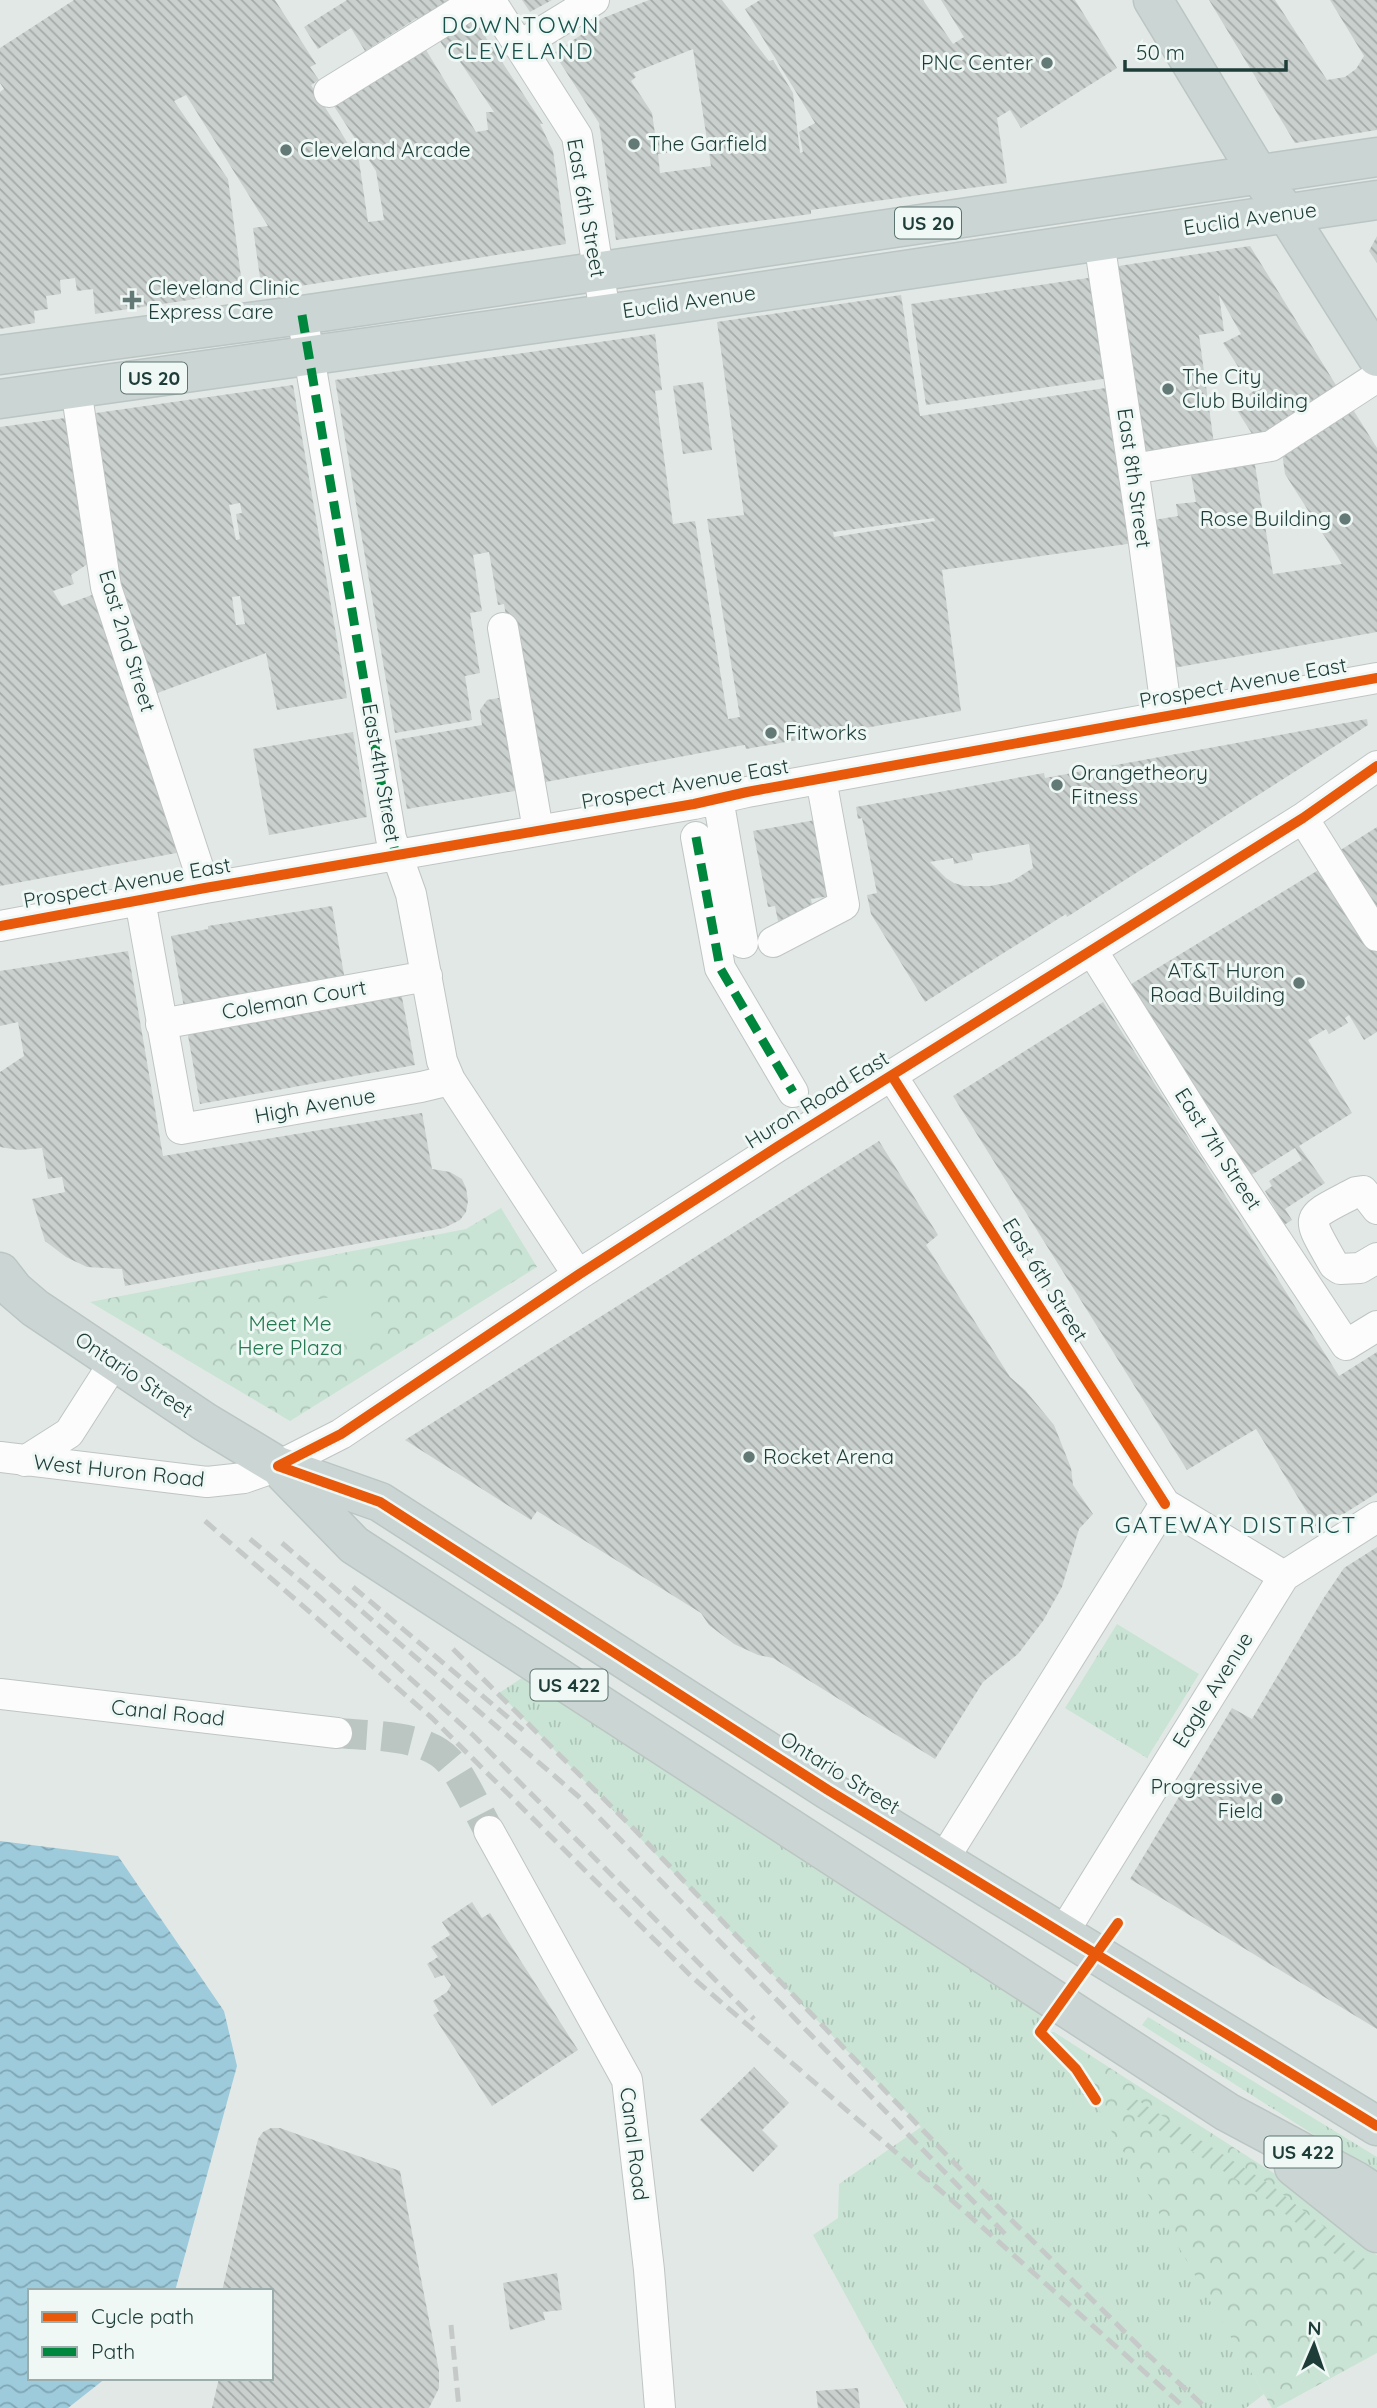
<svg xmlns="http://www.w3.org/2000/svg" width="1377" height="2408" font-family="Quicksand,sans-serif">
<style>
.grass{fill:url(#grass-tufts)}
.park{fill:url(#park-crowns)}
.garden{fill:url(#garden-furrows)}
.pitch{fill:#c9e4d4}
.water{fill:url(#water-waves)}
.building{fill:url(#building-back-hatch);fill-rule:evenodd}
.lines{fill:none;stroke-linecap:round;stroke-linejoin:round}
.minor-tunnel{stroke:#bbc6c3;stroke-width:30;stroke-dasharray:30 15;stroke-linecap:butt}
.minor-casing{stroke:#bfc5c3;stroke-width:32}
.major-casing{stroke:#bbc5c3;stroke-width:41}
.minor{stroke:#fbfcfb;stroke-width:30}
.major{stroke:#cbd5d4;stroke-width:38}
.rail{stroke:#c5cac9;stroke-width:5;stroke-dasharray:14 7;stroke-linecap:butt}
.quiet{stroke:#00873e;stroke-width:9;stroke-dasharray:18 9;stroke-linecap:butt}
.cycleway-casing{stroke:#eff8f5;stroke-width:15}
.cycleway{stroke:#e8590c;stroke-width:10}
.poi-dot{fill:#637976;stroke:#eff8f5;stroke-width:2.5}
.labels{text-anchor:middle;stroke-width:6;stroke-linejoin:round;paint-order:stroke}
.shield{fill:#eff8f5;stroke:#5d7571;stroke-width:2}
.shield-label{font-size:19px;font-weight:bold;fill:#1e3d39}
.poi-label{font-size:21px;fill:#1e3d39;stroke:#eff8f5;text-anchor:start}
.street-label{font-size:21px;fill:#1e3d39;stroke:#eff8f5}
.park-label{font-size:21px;fill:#237850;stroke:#eff8f5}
.neighbourhood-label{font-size:23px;letter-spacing:2px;fill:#18514b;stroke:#eff8f5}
</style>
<defs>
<pattern id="grass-tufts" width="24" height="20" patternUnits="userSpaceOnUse" patternTransform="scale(1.75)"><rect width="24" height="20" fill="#c9e4d4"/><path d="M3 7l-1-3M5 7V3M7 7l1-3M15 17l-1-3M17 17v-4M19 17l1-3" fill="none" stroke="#acc4b7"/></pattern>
<pattern id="park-crowns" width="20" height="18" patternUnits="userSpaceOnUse" patternTransform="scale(1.75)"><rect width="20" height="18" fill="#c9e4d4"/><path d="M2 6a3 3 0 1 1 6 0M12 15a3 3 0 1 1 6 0" fill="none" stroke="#acc4b7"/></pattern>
<pattern id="garden-furrows" width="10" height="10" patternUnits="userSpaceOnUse" patternTransform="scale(1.75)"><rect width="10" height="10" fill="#c9e4d4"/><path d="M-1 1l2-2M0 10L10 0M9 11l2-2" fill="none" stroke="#acc4b7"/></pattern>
<pattern id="water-waves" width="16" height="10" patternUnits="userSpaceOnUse" patternTransform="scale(1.75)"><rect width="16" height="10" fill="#9dcbdc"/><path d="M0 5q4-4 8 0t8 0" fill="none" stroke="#7fa6b3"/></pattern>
<pattern id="building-back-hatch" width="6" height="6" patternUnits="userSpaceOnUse" patternTransform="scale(1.75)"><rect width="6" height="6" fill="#c9d0cd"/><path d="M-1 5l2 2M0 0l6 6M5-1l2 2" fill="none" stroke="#a3aaa7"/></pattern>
</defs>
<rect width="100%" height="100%" fill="#e2e8e6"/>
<path class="grass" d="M1117,1624L1199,1674L1147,1758L1065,1708Z
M540,1666L1060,2004L1040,2032H1054L1096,2100L1264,2394L1246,2408H907L813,2235L838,2218L839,2184L921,2127L499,1693Z
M1148,2017L1377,2157V2175L1142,2025Z"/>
<path class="park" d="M501,1208L537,1267L290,1421L90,1302L466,1229Z
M1054,2032L1283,2179L1377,2255V2353L1276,2408H1272Z"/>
<path class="garden" d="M1131,2096L1271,2185L1371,2264L1362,2276L1264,2197L1124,2108Z"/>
<path class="pitch" d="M367,1291L375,1336L296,1348L289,1304Z"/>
<path class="water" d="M0,1841L118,1856L224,2011L237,2066L175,2291H30V2378H106L68,2408H0Z"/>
<path class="building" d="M74,0H275L316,64L310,67L319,80L311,85L359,161L368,222L384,220L376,171L330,100L423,45L476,132L488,130L486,112H494L452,50L448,53L435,34L473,18L543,124H540L553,151L566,244L262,292L253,228L268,226L186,95L174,101L228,179L243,292L95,314L93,289L77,291L75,278L60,280L61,294L46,296L48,309L34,311L35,323L0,329V92L4,89L0,83V48Z
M347,0H466L423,28L417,18L365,51L351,28L318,49L304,27Z
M522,0H552L530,12Z
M649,0H722L769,61L773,60L793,93L800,153L803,152L799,132L815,123L745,9L760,0H923L953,44L964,37L941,0H1075L1117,68L1021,128L1010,110L997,118L1007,183L811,210V214L616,240L599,123L554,53L587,31L585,28L603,18ZM693,49L711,166L660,173L658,154L667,153L664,133L655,134L652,113L631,81L636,77L633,73Z
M1209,0H1275L1327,80L1345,77L1356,69L1364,56L1330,0H1377V130L1295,143Z
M1377,236V263L1369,251Z
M1250,246L1339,390L1256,440L1233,404L1262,386L1253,371L1244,376L1223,343L1241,334L1219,295L1224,331L1199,335L1214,444L1139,455L1112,267Z
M1095,277L1110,378L926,405L911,304Z
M901,295L920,416L1112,387L1134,543L942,570L961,711L746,749L745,745L738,746L535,784L504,604L498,605L489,552L473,555L482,611L470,613L480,673L465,676L472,720L395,733L335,380L655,334L662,390L655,391L673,524L695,521L728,719L740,717L707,519L744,515L717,322ZM934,518L935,521L834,537L833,532Z
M703,382L712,450L683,454L673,386Z
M293,385L347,698L277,710L266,653L152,695L114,578L89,414ZM240,503L242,513L236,514L240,539L236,540L229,505ZM240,596L245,624L236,625L232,597Z
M1352,408L1377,448V632L1173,668L1148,521L1178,516L1176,504L1196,502L1190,469L1254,459L1273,574L1342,564L1285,474L1282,452Z
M72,417L92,561L71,575L74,584L53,591L62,606L100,592L187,851L0,886V427Z
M510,696L527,789L407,809L395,740L482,725L480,710L487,700Z
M1367,719L1368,725L1067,917L1066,914L925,1002L871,914L867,895L877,893L862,818L858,819L856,807L1044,773L1045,778ZM1029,844L1033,868L1011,882L990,886H964L954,883L946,878L930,862L953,858L954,864L973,860L971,854Z
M353,732L367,817L269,835L253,749Z
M821,819L836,895L811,899L814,914L778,921L775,906L768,907L753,831Z
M1377,827V930L1331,856Z
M1325,866L1377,951V1032L1364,1040L1349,1015L1345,1018L1348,1023L1329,1034L1326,1029L1308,1040L1352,1113L1299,1146L1325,1183L1285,1209L1292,1220L1281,1227L1273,1215L1277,1212L1265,1191L1272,1186L1269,1181L1302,1160L1295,1148L1248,1177L1128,986Z
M332,906L346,986L185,1013L171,936L208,929V926Z
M128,951L163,1156L422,1113L432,1169L450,1172L462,1179L466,1188L468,1201L466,1212L460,1220L444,1228L125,1286L122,1269L87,1267L66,1257L45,1241L32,1199L65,1192L62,1177L48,1179L42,1148L19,1150L0,1147V1072L24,1056L18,1022L0,1026V971Z
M400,987L415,1065L200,1104L186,1024Z
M1103,1002L1339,1376L1377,1352V1493L1318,1530L1256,1429L1187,1470L953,1096Z
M879,1141L938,1235L926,1245L1010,1377L1025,1390L1054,1425L1071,1468L1073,1485L1093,1514L1079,1529L1062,1587L1043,1621L1018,1654L983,1682L935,1759L773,1658L758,1655L734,1644L709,1625L701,1613L537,1511L531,1520L405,1440Z
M1377,1547V2029L1130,1879L1232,1708L1252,1719L1323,1599L1344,1568Z
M472,1902L482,1918L490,1913L578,2050L492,2106L433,2015L439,2011L433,2001L447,1992L451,1985L444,1975L435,1978L427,1964L438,1957L431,1947L450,1935L442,1922Z
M754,2067L789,2103L762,2130L778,2146L753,2172L700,2120Z
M271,2128H280L400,2171L439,2371V2388L429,2408H212L219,2378H271V2291H222L258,2139L263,2132Z
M557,2273L562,2310L543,2312L545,2320L510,2330L503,2283Z
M858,2388L860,2408H818L816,2391Z"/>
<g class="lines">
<path class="minor-tunnel" d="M337,1733C370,1736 425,1734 449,1761C461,1774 479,1813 489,1831"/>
<defs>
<path id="minor" d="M490,0L577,136L605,313
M519,46L594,0
M329,92L478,0
M1099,241L1144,543L1167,716
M302,315L391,838L411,894L442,1061L450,1080L578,1275
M76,389L106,587L205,888
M1133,469L1271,446L1377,377
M503,628L538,830
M718,798L743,943
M1303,818L1377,936
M696,837L720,968L793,1092
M140,900L181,1129L421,1087L450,1080
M0,926L205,888L694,804L747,792L1377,678
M773,942L844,905L821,779
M1093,952L1216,1149L1346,1345L1377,1326
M161,1024L427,976
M892,1076L1165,1504L1284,1576
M1377,1209L1363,1191L1356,1192C1303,1220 1305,1213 1334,1265L1340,1269L1360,1268L1377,1258
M0,1457L207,1482L244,1478L278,1466L341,1434L578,1275L777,1147L1303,818L1377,766
M25,1461L69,1433L115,1361
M0,1694L337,1733
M489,1831L627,2080L649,2270L660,2408
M943,1860L1165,1504
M1063,1933L1284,1576L1377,1517"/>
<path id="major" d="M1153,0L1259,175L1286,213L1377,357
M0,355L302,315L1377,157
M0,399L676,304L1377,200
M0,1272L14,1290L35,1308L205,1422L278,1466L380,1502L828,1790L1377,2126
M284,1473L354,1545L1227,2112L1356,2181L1377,2195
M1294,2167L1377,2233"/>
</defs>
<use href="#minor" class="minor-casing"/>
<use href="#major" class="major-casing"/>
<use href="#minor" class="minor"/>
<use href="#major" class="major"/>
<path class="rail" d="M205,1521L432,1718L693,1978L963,2210L1185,2408
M250,1539L321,1598L473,1735L754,2019
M282,1543L578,1796L1010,2239
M353,1587L523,1730
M453,1649L635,1830L964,2173L1143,2350L1206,2408
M451,2325L459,2408"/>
<path class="quiet" d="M302,315L388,823L396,855
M696,837L720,968L793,1092"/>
<defs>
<path id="cycleway" d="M0,926L205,888L694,804L747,792L1377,678
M892,1076L1165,1504
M278,1466L341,1434L578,1275L777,1147L1303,818L1377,766
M278,1466L380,1502L828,1790L1377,2126
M1096,2100L1076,2069L1040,2032L1118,1923"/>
</defs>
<use href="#cycleway" class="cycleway-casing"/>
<use href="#cycleway" class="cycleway"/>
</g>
<g class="poi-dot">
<circle cx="1047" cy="63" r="7"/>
<circle cx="634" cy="144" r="7"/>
<circle cx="286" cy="150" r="7"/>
<path d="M128.5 289.5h7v7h7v7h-7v7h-7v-7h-7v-7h7z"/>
<circle cx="1168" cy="389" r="7"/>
<circle cx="1345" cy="519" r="7"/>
<circle cx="771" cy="733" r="7"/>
<circle cx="1057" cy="785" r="7"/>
<circle cx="1299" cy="983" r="7"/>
<circle cx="749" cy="1457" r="7"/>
<circle cx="1277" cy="1799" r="7"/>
</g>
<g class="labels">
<g class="shield">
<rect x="895" y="207.5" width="66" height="31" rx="5"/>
<rect x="121" y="362.5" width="66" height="31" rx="5"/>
<rect x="530.5" y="1669.5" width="77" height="31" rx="5"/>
<rect x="1264.5" y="2136.5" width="77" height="31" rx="5"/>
</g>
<g class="shield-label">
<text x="928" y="230">US 20</text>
<text x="154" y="385">US 20</text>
<text x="569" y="1692">US 422</text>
<text x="1303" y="2159">US 422</text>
</g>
<g class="poi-label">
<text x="1033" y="70" text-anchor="end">PNC Center</text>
<text x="648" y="151">The Garfield</text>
<text x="300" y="157">Cleveland Arcade</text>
<text x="148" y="295">Cleveland Clinic<tspan x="148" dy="24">Express Care</tspan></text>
<text x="1182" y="384">The City<tspan x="1182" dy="24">Club Building</tspan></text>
<text x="1331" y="526" text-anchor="end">Rose Building</text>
<text x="785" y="740">Fitworks</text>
<text x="1071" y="780">Orangetheory<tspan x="1071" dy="24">Fitness</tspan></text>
<text x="1285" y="978" text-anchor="end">AT&amp;T Huron<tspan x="1285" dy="24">Road Building</tspan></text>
<text x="763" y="1464">Rocket Arena</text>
<text x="1263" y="1794" text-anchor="end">Progressive<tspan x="1263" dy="24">Field</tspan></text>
</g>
<g class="street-label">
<text transform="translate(586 208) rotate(80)" y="7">East 6th Street</text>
<text transform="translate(1250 219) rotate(-8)" y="7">Euclid Avenue</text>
<text transform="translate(689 302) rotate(-8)" y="7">Euclid Avenue</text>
<text transform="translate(1134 478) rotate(82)" y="7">East 8th Street</text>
<text transform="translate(127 641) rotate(73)" y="7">East 2nd Street</text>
<text transform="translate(1243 683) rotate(-10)" y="7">Prospect Avenue East</text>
<text transform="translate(381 773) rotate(80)" y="7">East 4th Street</text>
<text transform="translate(685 784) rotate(-10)" y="7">Prospect Avenue East</text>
<text transform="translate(127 883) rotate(-10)" y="7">Prospect Avenue East</text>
<text transform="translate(294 1000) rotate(-10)" y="7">Coleman Court</text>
<text transform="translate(817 1100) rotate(-32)" y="7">Huron Road East</text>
<text transform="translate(315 1106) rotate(-10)" y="7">High Avenue</text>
<text transform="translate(1218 1149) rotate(57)" y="7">East 7th Street</text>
<text transform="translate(1045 1280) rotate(58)" y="7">East 6th Street</text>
<text transform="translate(134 1375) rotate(34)" y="7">Ontario Street</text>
<text transform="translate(119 1471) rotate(6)" y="7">West Huron Road</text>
<text transform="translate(1213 1690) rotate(-58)" y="7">Eagle Avenue</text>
<text transform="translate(168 1713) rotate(6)" y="7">Canal Road</text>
<text transform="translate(840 1773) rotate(32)" y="7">Ontario Street</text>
<text transform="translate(634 2144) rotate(83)" y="7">Canal Road</text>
</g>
<g class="park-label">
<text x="290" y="1331">Meet Me<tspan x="290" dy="24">Here Plaza</tspan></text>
</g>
<g class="neighbourhood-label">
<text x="521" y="33">DOWNTOWN<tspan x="521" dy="26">CLEVELAND</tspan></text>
<text x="1236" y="1533">GATEWAY DISTRICT</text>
</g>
</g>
<rect x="28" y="2289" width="245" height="91" fill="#eff8f5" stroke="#9badaa" stroke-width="2"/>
<rect x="42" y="2312" width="35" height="10" fill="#e8590c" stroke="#9badaa" stroke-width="2"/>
<text x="91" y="2324" font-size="21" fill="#1e3d39">Cycle path</text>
<rect x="42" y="2347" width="35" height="10" fill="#00873e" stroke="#9badaa" stroke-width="2"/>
<text x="91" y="2359" font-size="21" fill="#1e3d39">Path</text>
<g transform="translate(1314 2345) rotate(2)" stroke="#eff8f5" stroke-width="5" paint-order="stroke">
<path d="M0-5L12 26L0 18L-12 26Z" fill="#1e3d39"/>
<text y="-10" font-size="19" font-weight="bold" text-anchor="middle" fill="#1e3d39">N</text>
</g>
<path d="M1125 60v10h161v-10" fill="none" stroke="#1e3d39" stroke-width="3.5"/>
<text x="1136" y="60" font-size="21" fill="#1e3d39" stroke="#eff8f5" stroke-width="5" paint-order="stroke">50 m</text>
</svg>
